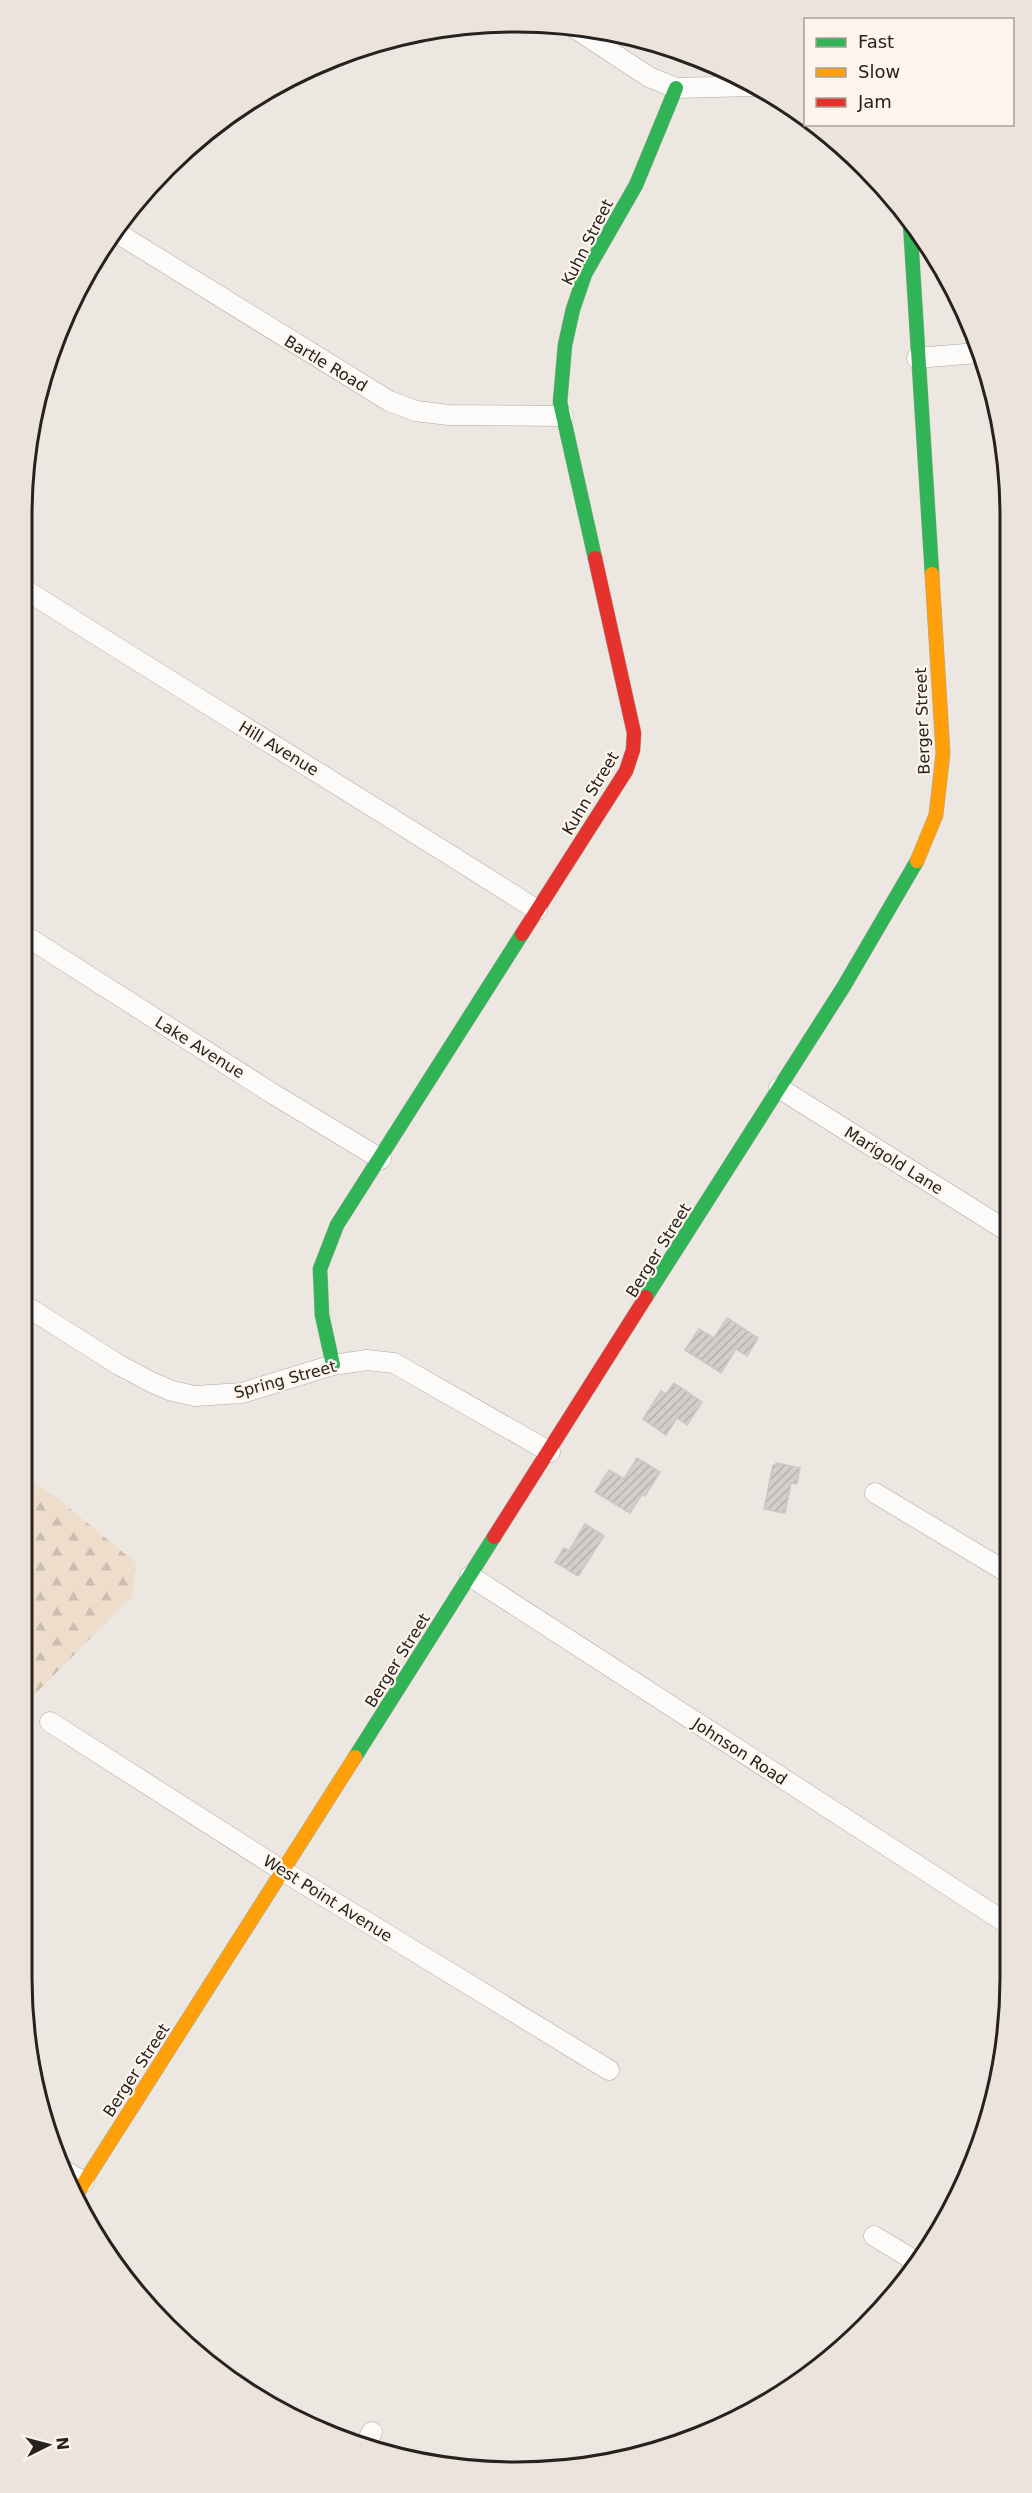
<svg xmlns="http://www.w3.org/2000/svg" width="1032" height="2493" font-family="'DejaVu Sans',sans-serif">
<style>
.forest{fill:url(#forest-firs)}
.building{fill:url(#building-hatch);stroke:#ccc7c3;stroke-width:1.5}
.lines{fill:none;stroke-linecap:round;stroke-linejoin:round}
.street-casing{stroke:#ada8a4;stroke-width:21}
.fast-casing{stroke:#ada8a4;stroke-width:15}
.slow-casing{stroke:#ada8a4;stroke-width:15}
.jam-casing{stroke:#ada8a4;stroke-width:15}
.street{stroke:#fcfbfa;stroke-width:20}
.fast{stroke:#30b455;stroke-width:14}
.slow{stroke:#ff9f0a;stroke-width:14}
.jam{stroke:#e5322d;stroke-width:14}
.labels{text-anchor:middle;stroke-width:4.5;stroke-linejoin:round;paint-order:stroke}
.street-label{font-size:16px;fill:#26221e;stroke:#fdf4ec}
.rim{fill:none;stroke:#26221e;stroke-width:3}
</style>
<defs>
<pattern id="forest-firs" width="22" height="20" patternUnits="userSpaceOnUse" patternTransform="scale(1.5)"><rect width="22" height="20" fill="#efddcb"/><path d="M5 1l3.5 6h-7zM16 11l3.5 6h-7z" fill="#cdbdae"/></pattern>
<pattern id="building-hatch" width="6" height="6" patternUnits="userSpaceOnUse" patternTransform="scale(1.5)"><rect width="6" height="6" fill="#d3cec9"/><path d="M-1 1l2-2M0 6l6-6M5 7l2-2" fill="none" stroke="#b5b1ac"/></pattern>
</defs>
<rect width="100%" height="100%" fill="#ede7e1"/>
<path class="forest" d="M21,1474L58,1499L136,1563L132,1597L21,1708Z"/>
<path class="building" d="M727,1318L758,1338L747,1356L736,1349L721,1373L685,1350L699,1329L714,1338Z
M674,1383L702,1402L687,1425L677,1418L666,1435L643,1419L661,1391L666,1394Z
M637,1458L660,1472L645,1496L642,1494L630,1513L595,1492L609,1470L624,1479Z
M776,1463L800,1468L797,1484L791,1483L785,1513L764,1509L773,1465H776Z
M585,1524L604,1536L578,1576L555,1562L564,1548L569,1551Z"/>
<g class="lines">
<defs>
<path id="street" d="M570,25L649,77L676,88L754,86
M114,231L389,401L416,411L449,415L563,416
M917,358L977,353
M21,587C192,696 366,801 537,910
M21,933L270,1092L381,1159
M779,1088L1009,1232
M21,1303L119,1365L153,1383L172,1391L195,1396L242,1393L333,1365L367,1360L394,1363L550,1452
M875,1493L1010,1574
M470,1576L1011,1926
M50,1722L283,1871L609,2070
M62,2169L84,2182
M874,2236L917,2262
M364,2447L372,2432"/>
<path id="fast" d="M910,222L932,574
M595,558L560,402L565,345L573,309L585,274L636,185L676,88
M646,1297L844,986L917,861
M333,1365L322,1315L320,1269L337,1225L522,934
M355,1757L494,1537"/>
<path id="slow" d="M917,861L936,815L943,753L932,574
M75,2197L355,1757"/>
<path id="jam" d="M522,934L626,771L633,750L634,733L595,558
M494,1537L646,1297"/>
</defs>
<use href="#street" class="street-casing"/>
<use href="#fast" class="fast-casing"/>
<use href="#slow" class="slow-casing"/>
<use href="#jam" class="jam-casing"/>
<use href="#street" class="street"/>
<use href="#fast" class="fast"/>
<use href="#slow" class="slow"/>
<use href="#jam" class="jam"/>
</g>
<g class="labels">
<g class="street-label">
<text transform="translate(587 242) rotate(-63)" y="6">Kuhn Street</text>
<text transform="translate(326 363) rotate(31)" y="6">Bartle Road</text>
<text transform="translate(922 721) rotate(-92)" y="6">Berger Street</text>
<text transform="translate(279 748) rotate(31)" y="6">Hill Avenue</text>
<text transform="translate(590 793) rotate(-59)" y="6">Kuhn Street</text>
<text transform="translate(200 1047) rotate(32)" y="6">Lake Avenue</text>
<text transform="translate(894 1160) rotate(32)" y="6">Marigold Lane</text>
<text transform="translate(658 1250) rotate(-58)" y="6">Berger Street</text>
<text transform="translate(285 1379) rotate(-15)" y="6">Spring Street</text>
<text transform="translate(397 1660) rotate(-58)" y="6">Berger Street</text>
<text transform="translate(740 1751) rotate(33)" y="6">Johnson Road</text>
<text transform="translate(328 1898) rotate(32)" y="6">West Point Avenue</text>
<text transform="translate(136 2070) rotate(-57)" y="6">Berger Street</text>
</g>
</g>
<path d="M0 0H1032V2493H0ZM516 32H516A484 484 0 0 1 1000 516V1978A484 484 0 0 1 516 2462H516A484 484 0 0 1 32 1978V516A484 484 0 0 1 516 32Z" fill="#ece3dc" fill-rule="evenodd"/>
<path class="rim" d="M516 32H516A484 484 0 0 1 1000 516V1978A484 484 0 0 1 516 2462H516A484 484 0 0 1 32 1978V516A484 484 0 0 1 516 32Z"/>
<rect x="804" y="18" width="210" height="108" fill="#fdf4ec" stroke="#a7a09a" stroke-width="1.5"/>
<rect x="816" y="38" width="30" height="9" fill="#30b455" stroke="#a7a09a" stroke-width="1.5"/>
<text x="858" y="48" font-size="18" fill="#26221e">Fast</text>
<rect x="816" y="68" width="30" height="9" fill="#ff9f0a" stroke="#a7a09a" stroke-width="1.5"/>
<text x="858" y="78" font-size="18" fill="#26221e">Slow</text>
<rect x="816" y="98" width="30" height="9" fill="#e5322d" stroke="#a7a09a" stroke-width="1.5"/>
<text x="858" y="108" font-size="18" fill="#26221e">Jam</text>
<g transform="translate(48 2445) rotate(84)" stroke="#fdf4ec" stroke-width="4.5" paint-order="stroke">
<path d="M0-4.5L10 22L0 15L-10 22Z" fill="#26221e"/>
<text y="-9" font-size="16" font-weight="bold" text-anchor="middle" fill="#26221e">N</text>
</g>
</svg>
